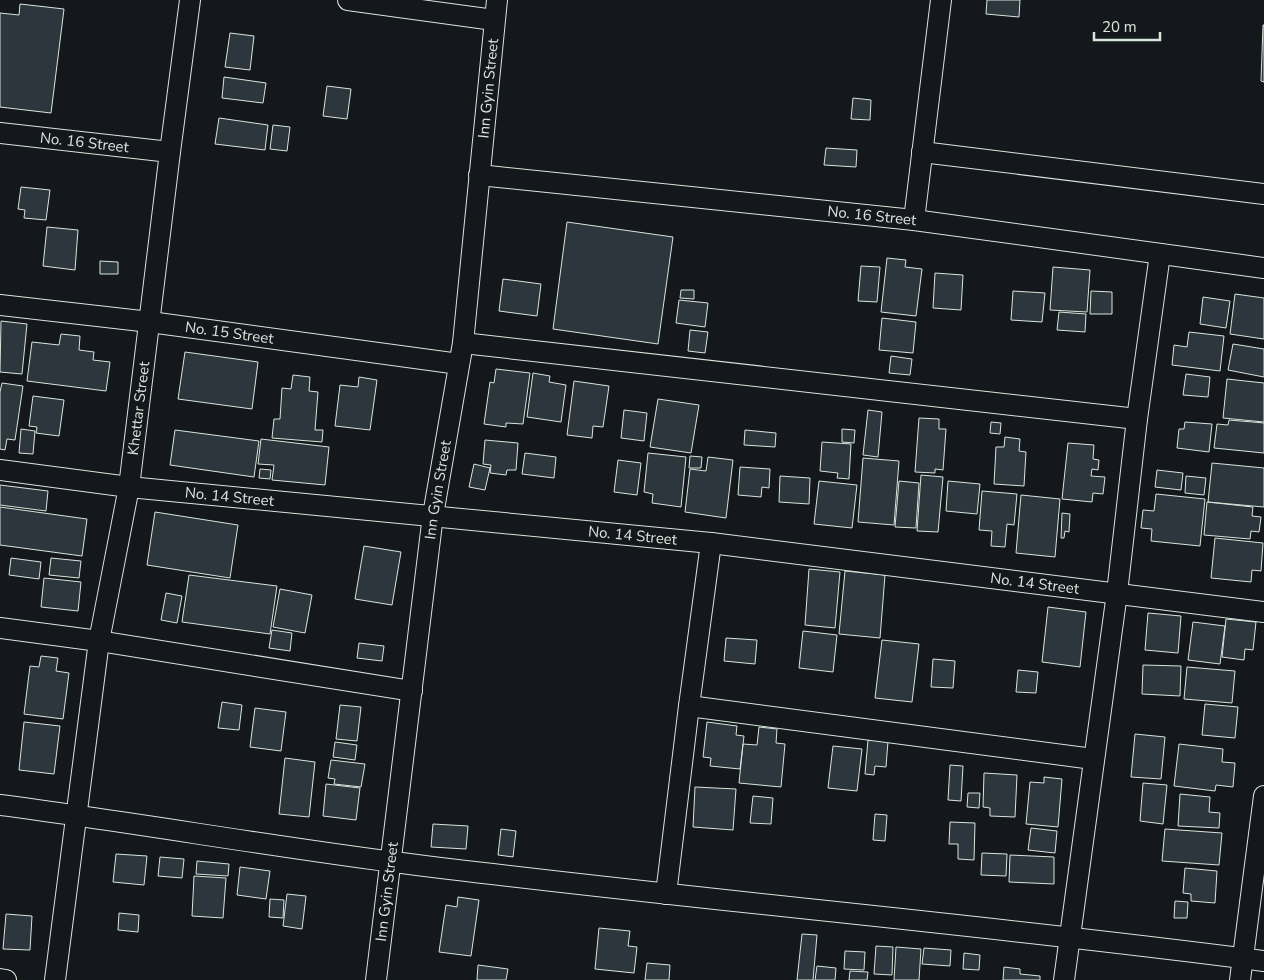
<svg xmlns="http://www.w3.org/2000/svg" width="1264" height="980" font-family="'Nunito Sans',sans-serif">
<style>
.building{fill:#2c363c;stroke:#d8e6dc}
.lines{fill:none;stroke-linecap:round;stroke-linejoin:round}
.minor-casing{stroke:#d8e6dc;stroke-width:22}
.minor{stroke:#14181c;stroke-width:20}
.labels{text-anchor:middle;stroke-width:4;stroke-linejoin:round;paint-order:stroke}
.street-label{font-size:15px;fill:#d8e6dc;stroke:#14181c}
</style>
<rect width="100%" height="100%" fill="#14181c"/>
<path class="building" d="M987,0H1020L1019,17L986,14Z
M20,4L64,9L51,113L0,107V13L19,15Z
M1263,25H1264V82L1261,81Z
M230,33L254,36L250,70L225,67Z
M224,77L266,83L263,103L222,98Z
M327,86L351,89L347,119L323,116Z
M853,98L871,100L870,120L851,119Z
M219,118L268,125L265,150L215,144Z
M273,125L290,127L287,151L270,149Z
M826,148L857,150L856,167L824,165Z
M21,187L50,190L46,220L24,218L25,210L18,209Z
M567,222L673,237L658,344L553,329Z
M47,227L78,230L75,270L43,266Z
M887,258L906,260L905,267L922,269L916,316L881,312Z
M100,261L118,262V274H100Z
M861,266L880,267L877,302L858,301Z
M1053,267L1090,270L1087,312L1050,310Z
M935,273L963,275L961,310L933,308Z
M503,279L541,284L537,316L499,311Z
M681,290H694V299L680,298Z
M1013,291L1045,293L1042,322L1011,320Z
M1091,291L1112,292V314H1090Z
M1235,294L1264,298V339L1230,334Z
M1203,297L1230,301L1226,328L1200,324Z
M679,300L708,303L705,327L676,323Z
M1059,312L1086,314L1085,332L1057,330Z
M882,318L916,322L913,353L879,350Z
M1,321L27,324L22,374L0,372Z
M690,330L708,332L705,353L688,351Z
M1189,332L1224,336L1220,371L1172,365L1174,345L1187,347Z
M61,334L80,336L79,350L94,352L93,360L110,362L106,391L27,381L32,342L59,345Z
M1233,344L1264,349V377L1228,370Z
M185,352L258,362L252,409L178,399Z
M891,356L912,359L910,375L889,373Z
M496,369L530,373L523,424L506,423V427L484,424L490,382L494,383Z
M533,373L550,376L549,382L566,385L561,422L527,417Z
M1186,374L1210,377L1208,397L1183,395Z
M293,375L310,377L309,391L318,392L315,430H323L322,442L272,438L274,419H280L282,388L291,389Z
M359,377L377,380L370,430L335,426L340,385L358,387Z
M1227,379L1264,383V422L1223,418Z
M574,381L609,386L603,427L593,426L592,438L567,435Z
M2,383L23,386L15,440L7,439L5,450L0,449V392Z
M33,396L64,400L59,436L36,433L37,427L29,426Z
M658,399L699,405L691,453L650,447Z
M624,410L647,413L644,441L621,438Z
M868,410L882,412L878,457L863,455Z
M919,418L939,419V429H946L943,470L935,469V473L915,472Z
M1229,420L1264,423V453L1214,448L1217,424L1228,425Z
M991,422L1001,423L1000,434L990,433Z
M1185,422L1212,424L1209,452L1177,448L1179,429H1184Z
M21,429L35,431L33,454L19,453Z
M842,429L855,430L854,443L842,442Z
M175,430L259,441L254,477L170,465Z
M745,430L776,433L775,447L744,445Z
M1005,437L1020,439L1019,451L1026,452L1024,486L994,484L996,447H1004Z
M261,439L329,447L325,485L272,480L274,465L258,464Z
M485,440L518,443L516,470H507L506,475L490,473L491,465L483,464Z
M822,442L851,444L849,479L837,478L838,473L820,471Z
M1068,443L1094,445L1093,459L1099,460L1098,470L1092,469L1091,476L1105,477L1103,494L1093,493L1092,502L1062,499Z
M525,453L556,457L554,478L522,474Z
M648,453L686,457L681,507L652,503L653,494L644,492Z
M690,456L702,457L701,468H689Z
M708,457L733,460L726,518L685,512L690,469L706,471Z
M863,458L899,461L894,525L858,522Z
M618,460L641,463L637,495L614,492Z
M1212,463L1264,468V507L1208,502Z
M474,464L490,468L485,490L469,487Z
M740,467L770,469L769,488L762,487L761,497L738,495Z
M260,469L271,470L270,479L259,478Z
M1157,470L1183,473L1181,490L1155,487Z
M921,475L943,477L938,532L917,531Z
M780,476L810,478L809,504L779,502Z
M1186,476L1206,478L1204,495L1185,493Z
M819,481L857,485L852,528L814,524Z
M899,481L919,483L916,528L895,527Z
M948,481L980,484L977,514L946,511Z
M0,485L48,491L46,511L0,505Z
M982,491L1017,494L1014,525L1007,524L1005,547L991,546L992,531L979,530Z
M1156,494L1205,499L1200,546L1151,541L1152,529L1141,528L1143,510L1154,511Z
M1021,495L1060,499L1055,557L1016,553Z
M1207,502L1253,507L1252,516L1261,517L1259,532L1251,531L1250,539L1204,535Z
M0,507L87,519L82,556L0,545Z
M155,512L238,525L230,578L147,565Z
M1062,513L1070,514L1069,532L1065,531L1064,538H1061Z
M1215,538L1263,543L1261,571L1252,570L1251,582L1211,578Z
M364,546L401,552L392,605L355,599Z
M11,558L41,562L39,579L9,575Z
M51,558L81,561L79,578L49,575Z
M809,569L840,572L835,628L805,625Z
M845,571L885,575L880,638L839,634Z
M189,575L277,586L270,634L182,622Z
M44,578L81,582L78,611L41,607Z
M280,589L312,595L305,633L273,627Z
M166,593L182,596L177,623L161,620Z
M1048,607L1086,612L1080,667L1042,662Z
M1148,613L1181,616L1178,653L1145,650Z
M1226,619L1256,622L1253,650L1245,649L1244,660L1222,657Z
M1193,622L1225,626L1220,664L1188,660Z
M272,630L292,633L290,651L269,648Z
M803,631L837,635L833,672L799,668Z
M726,638L757,640L755,664L724,661Z
M882,640L919,644L912,702L875,698Z
M359,643L384,646L382,661L357,658Z
M41,656L58,658L56,671L69,673L63,719L24,714L30,666L39,667Z
M933,659L955,661L953,688L931,687Z
M1143,665L1181,666L1180,696L1142,694Z
M1187,667L1235,671L1232,703L1184,699Z
M1018,670L1038,672L1036,693L1016,692Z
M222,702L242,705L239,730L218,728Z
M1205,704L1238,707L1235,738L1202,735Z
M340,705L361,707L357,741L336,739Z
M255,708L286,712L281,751L250,747Z
M24,722L60,726L54,774L19,770Z
M707,722L737,726L736,735L744,736L740,769L710,766L711,758L703,757Z
M759,727L777,729L776,743L785,744L781,787L739,783L743,744L757,745Z
M1135,734L1165,737L1161,779L1131,777Z
M868,740L888,741L886,767L875,766L874,775L865,774Z
M335,742L357,745L355,760L333,757Z
M1179,744L1223,749L1222,762L1235,763L1233,787L1216,785L1215,791L1174,786Z
M833,746L862,749L857,791L828,788Z
M285,758L315,762L309,817L279,814Z
M331,760L365,764L361,787L334,784L335,779L328,778Z
M950,765L963,766L961,801L948,800Z
M984,773L1017,775L1015,817L990,816V808L983,807Z
M1044,777L1062,779L1058,827L1026,824L1030,782L1044,783Z
M1143,783L1167,785L1163,824L1140,821Z
M326,784L360,788L356,820L323,816Z
M695,787L736,789L733,830L693,827Z
M968,793H980L979,808L967,807Z
M1180,794L1210,797L1209,812L1220,813L1219,828L1178,826Z
M753,796L773,798L771,824L750,823Z
M875,814L887,815L885,841L873,840Z
M950,822L975,823L974,860L958,859V844H949Z
M433,824L468,826L466,849L431,847Z
M1031,828L1057,831L1055,853L1028,850Z
M501,829L516,831L513,857L498,855Z
M1165,829L1222,833L1219,865L1162,861Z
M982,853L1007,854L1006,876L981,875Z
M116,854L147,856L144,885L113,882Z
M1010,855L1054,857V884L1009,882Z
M160,857L184,859L182,878L158,876Z
M197,861L229,864L228,876L196,874Z
M240,867L270,871L266,899L237,895Z
M1185,868L1217,871L1215,903L1191,901V894L1183,893Z
M194,876L226,878L223,918L192,916Z
M287,894L306,896L302,929L283,926Z
M458,897L479,900L471,956L439,952L446,905L457,907Z
M270,899L284,900L283,918L269,917Z
M1175,901L1188,902L1187,918H1174Z
M119,913L139,915L138,932L118,930Z
M6,914L32,916L30,950L3,949Z
M599,928L630,931L628,946L637,947L634,973L595,969Z
M802,934L817,935L813,980H797Z
M876,946L893,947L892,975L874,974Z
M896,947L921,949L919,980H894Z
M924,948L951,950L950,966L922,964Z
M845,951L865,952L864,970L844,969Z
M964,953L980,955L979,970L963,969Z
M647,963L670,965L669,980H645Z
M478,965L508,969L506,980H477Z
M817,966L836,968L835,980H815Z
M1004,967L1020,969V974L1040,976V980H1003Z
M850,971L868,972L867,980H849Z"/>
<g class="lines">
<defs>
<g id="minor">
<path d="M348,0L494,20"/>
<path id="s1" d="M0,133L170,152"/>
<path d="M922,152L1264,194"/>
<path id="s2" d="M479,175L914,220L1264,268"/>
<path d="M914,220L941,0"/>
<path id="s3" d="M0,305L150,322L459,364"/>
<path d="M463,343L1137,419"/>
<path id="s4" d="M0,470L129,487L711,543L1264,612"/>
<path d="M0,628L99,641L412,691"/>
<path d="M689,706L1093,759"/>
<path d="M0,805C131,822 262,845 393,862C683,899 974,923 1264,961"/>
<path d="M666,894L689,706L711,543"/>
<path d="M0,979L6,980"/>
<path id="s5" d="M55,980L99,641L129,487L170,152L190,0"/>
<path id="s6" d="M376,980L433,515L463,343L497,0"/>
<path d="M1064,980L1117,593L1137,419L1160,254"/>
<path d="M1240,980L1264,796"/>
</g>
</defs>
<use href="#minor" class="minor-casing"/>
<use href="#minor" class="minor"/>
</g>
<g class="labels">
<g class="street-label">
<text dy="5" stroke="none"><textPath href="#s6" startOffset="899">Inn Gyin Street</textPath></text>
<text dy="5" stroke="none"><textPath href="#s1" startOffset="85">No. 16 Street</textPath></text>
<text dy="5" stroke="none"><textPath href="#s2" startOffset="395">No. 16 Street</textPath></text>
<text dy="5" stroke="none"><textPath href="#s3" startOffset="231">No. 15 Street</textPath></text>
<text dy="5" stroke="none"><textPath href="#s5" startOffset="578">Khettar Street</textPath></text>
<text dy="5" stroke="none"><textPath href="#s6" startOffset="494">Inn Gyin Street</textPath></text>
<text dy="5" stroke="none"><textPath href="#s4" startOffset="231">No. 14 Street</textPath></text>
<text dy="5" stroke="none"><textPath href="#s4" startOffset="636">No. 14 Street</textPath></text>
<text dy="5" stroke="none"><textPath href="#s4" startOffset="1041">No. 14 Street</textPath></text>
<text dy="5" stroke="none"><textPath href="#s6" startOffset="89">Inn Gyin Street</textPath></text>
</g>
</g>
<path d="M1094 32v8h66v-8" fill="none" stroke="#d8e6dc" stroke-width="2.5"/>
<text x="1102" y="32" font-size="15" fill="#d8e6dc" stroke="#14181c" stroke-width="4" paint-order="stroke">20 m</text>
</svg>
